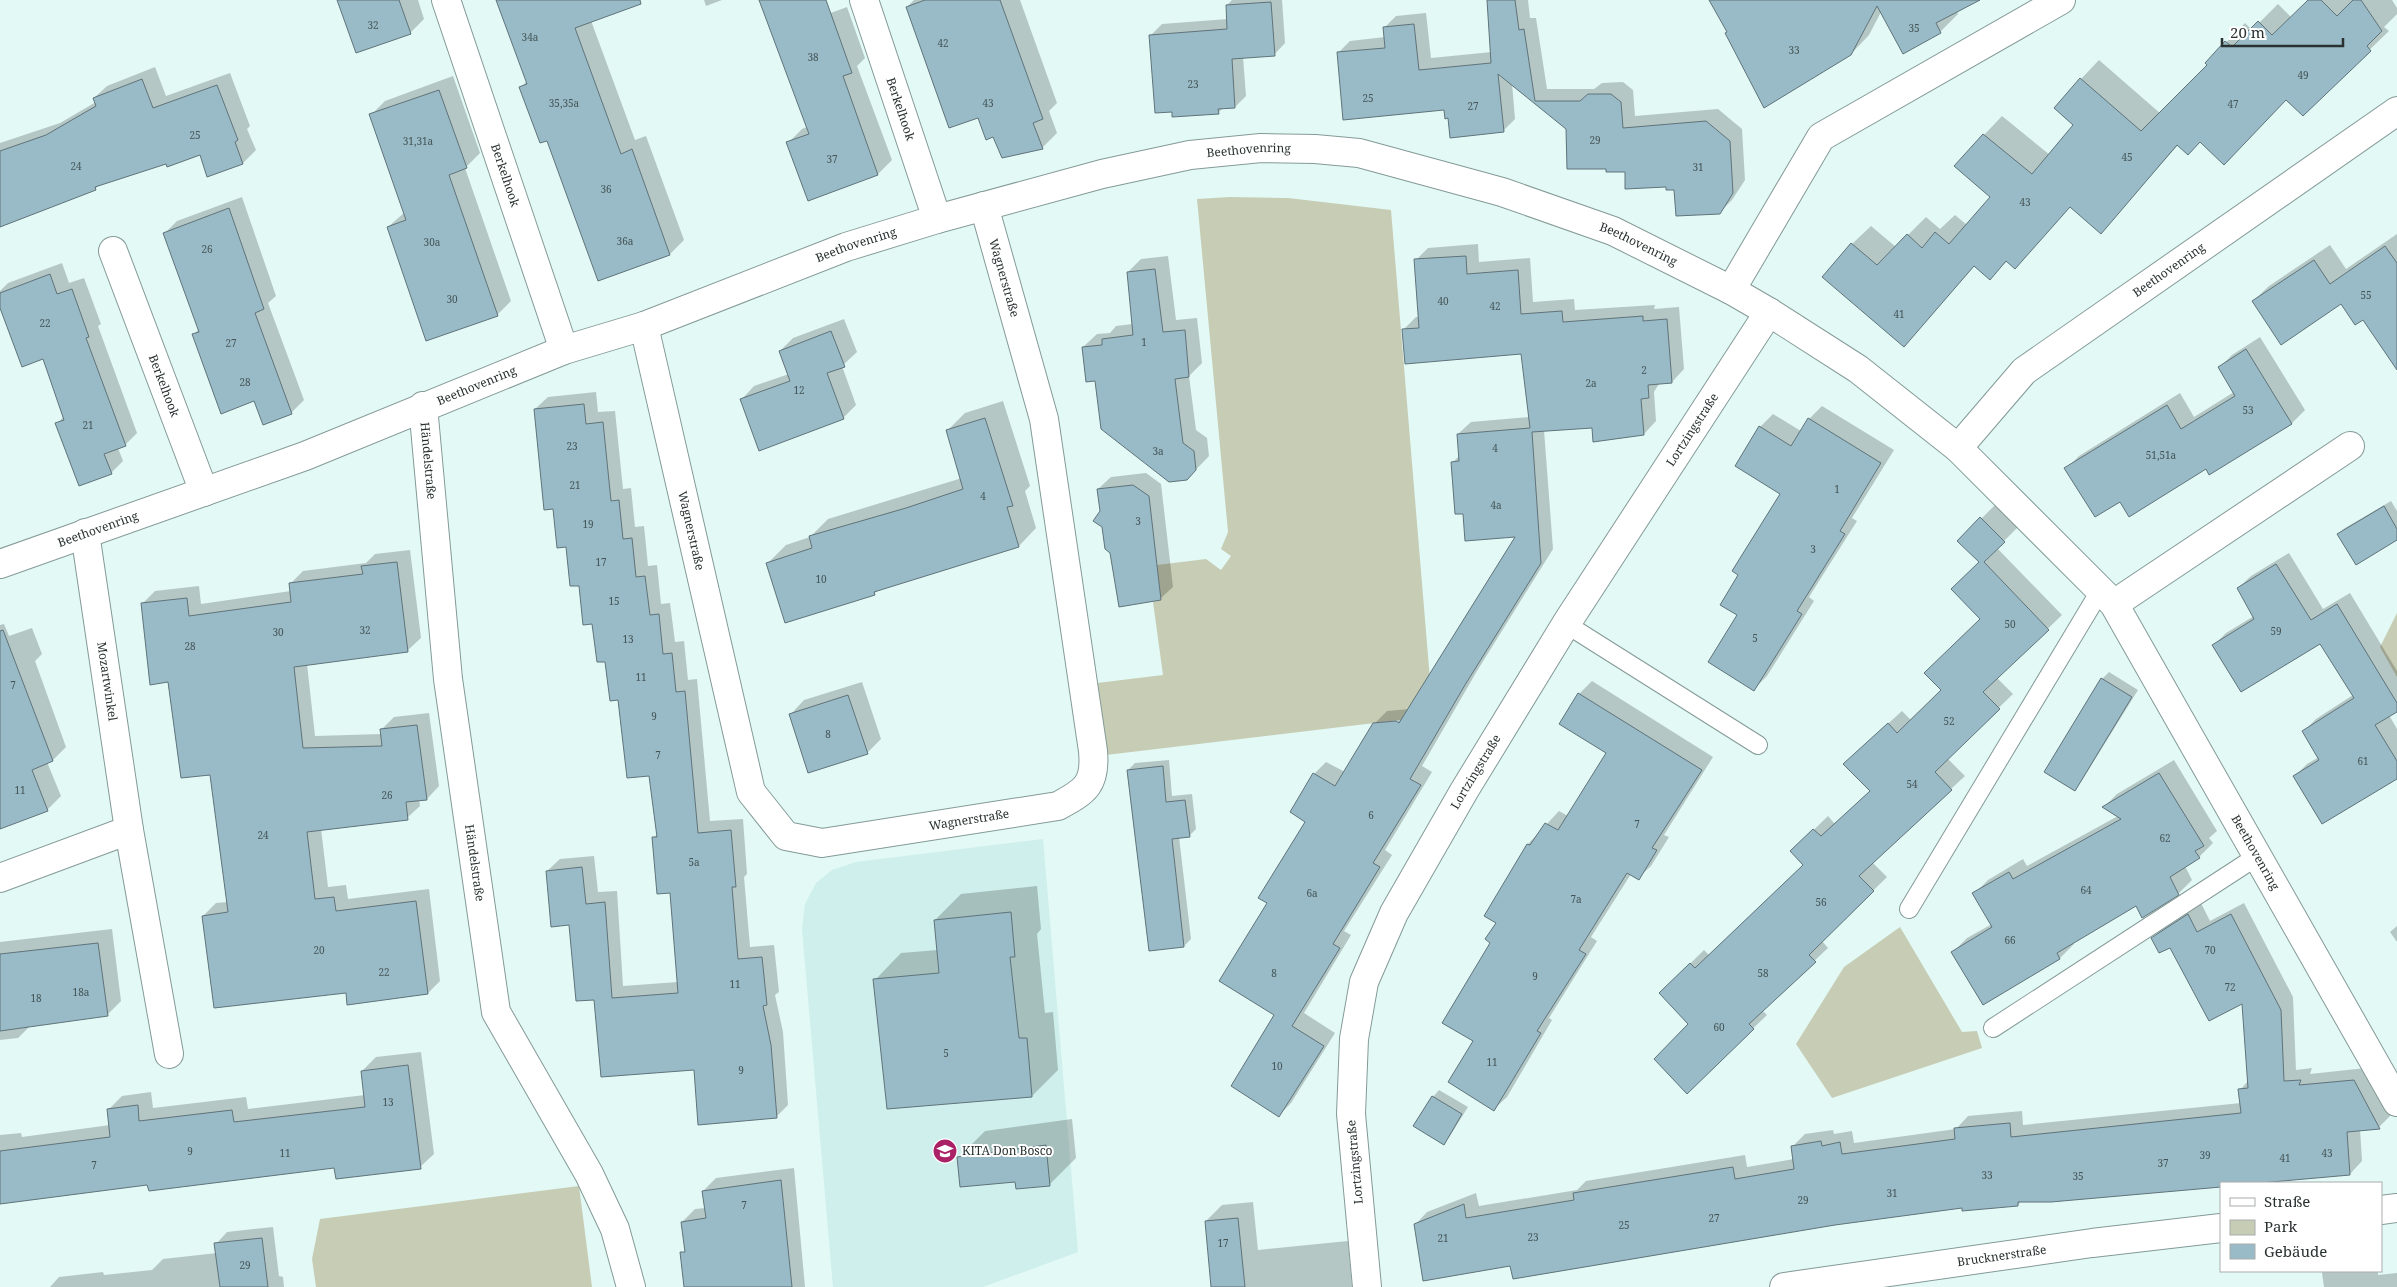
<svg xmlns="http://www.w3.org/2000/svg" width="2397" height="1287" font-family="'Noto Serif',serif">
<style>
.built{fill:#ceefeb}
.green{fill:#c7cdb4}
.shadow{fill:#0003}
.building{fill:#98bbc7;stroke:#60737a}
.lines{fill:none;stroke-linecap:round;stroke-linejoin:round}
.lane-casing{stroke:#849a97;stroke-width:20}
.street-casing{stroke:#849a97;stroke-width:30}
.lane{stroke:#fff;stroke-width:18}
.street{stroke:#fff;stroke-width:28}
.labels{text-anchor:middle;stroke-width:4;stroke-linejoin:round;paint-order:stroke}
.number-label{font-size:10px;fill:#455456}
.street-label{font-size:12px;fill:#293231;stroke:#fff}
.poi-label{font-size:12px;fill:#293231;stroke:#fff;text-anchor:start}
</style>
<rect width="100%" height="100%" fill="#e2f9f6"/>
<path class="built" d="M1043,839L1078,1252L983,1287H833L802,929L805,904L816,883L832,870L856,862Z"/>
<path class="green" d="M1230,197L1288,198L1391,210L1433,716L1106,755L1097,683L1163,675L1153,602L1161,600L1159,583L1149,566L1206,559L1221,570L1231,556L1221,549L1228,532L1197,199Z
M2397,613V677L2380,647Z
M1900,927L1962,1032L1977,1031L1982,1048L1832,1098L1796,1044L1844,967Z
M579,1186L592,1287H316L312,1259L320,1219Z"/>
<path class="shadow" d="M338,0H418L424,19L410,33Z
M498,0H597L590,18L635,140L646,136L684,240L670,254L599,279L548,139L521,87L527,81Z
M704,0H722L706,6Z
M914,0H1020L1057,103L1049,111L1057,133L1042,148L994,135L907,7Z
M1232,0H1282L1285,43L1274,55L1243,57L1246,96L1235,107L1223,108L1218,113L1150,36L1162,24L1228,19L1227,5Z
M1488,0H1528L1530,18H1536L1547,89H1594L1602,83L1623,82L1633,90L1635,116L1718,109L1742,129L1745,180L1732,200L1720,212L1675,188L1626,171L1607,167L1567,129L1512,83L1515,119L1503,131L1449,117L1445,109L1338,53L1350,41L1385,37L1384,28L1396,16L1426,13L1431,58L1492,52Z
M1715,0H1974L1957,11L1958,14L1940,32L1881,12L1869,35L1851,54L1729,31Z
M2309,0H2392L2397,8V14L2384,27L2389,31L2303,114L2287,98L2200,141L2179,144L2101,232L2071,206L2015,267L2008,260L1990,278L1975,265L1904,345L1852,244L1871,226L1896,247L1926,217L1940,229L1955,215L1967,225L1992,197L1984,135L2002,116L2050,155L2075,125L2081,79L2099,60L2161,114L2209,65L2206,63L2245,23L2252,30L2278,4L2292,18Z
M847,7L865,58L857,66L892,160L878,174L788,143L802,129L807,127L790,28Z
M155,67L166,96L230,73L250,126L247,129L256,150L243,163L208,176L200,153L100,184L95,189L0,226V143L60,123L96,102L94,98L107,86Z
M453,76L480,153L465,168L511,301L497,315L388,227L405,212L371,115L385,101Z
M242,197L276,296L268,303L304,400L292,412L263,423L255,400L193,335L199,329L165,233L177,221Z
M2397,234V368L2363,318L2342,303L2253,301L2269,286L2330,245L2346,269Z
M1478,244L1479,262L1530,258L1533,302L1574,299L1575,310L1655,305L1654,309L1679,307L1684,369L1672,382H1660L1654,392L1656,421L1644,434L1593,427L1544,430L1553,549L1477,671L1422,766L1432,772L1385,850L1392,855L1344,931L1351,935L1304,1013L1335,1033L1291,1103L1279,1115L1276,1015L1269,903L1307,821L1314,774L1326,762L1345,772L1374,724L1387,711L1409,709L1517,535L1464,512L1453,462L1460,455L1458,434L1471,422L1530,417L1523,353L1403,330L1416,317H1420L1416,260L1428,248Z
M1168,256L1176,320L1197,318L1202,363L1189,376L1196,430L1207,438L1209,456L1187,479L1096,380L1083,347L1097,334L1110,333L1116,326L1133,324L1128,272L1141,259Z
M62,263L69,283L84,278L101,324L98,326L137,433L125,445L118,448L123,461L111,473L57,424L64,416L44,357L0,305V291L8,283Z
M844,319L857,352L842,366L856,405L843,418L741,400L754,386L789,374L780,351L793,338Z
M2260,337L2305,410L2292,423L2210,473L2206,468L2120,500L2066,469L2079,456L2180,393L2194,417L2234,392L2219,368L2232,355Z
M596,392L598,412L615,411L623,489L631,488L635,527L644,526L648,566L657,565L661,604L670,603L675,642L684,641L688,680L697,679L710,821L743,819L747,874L744,877L750,947L774,945L779,992L775,995L783,1032L788,1105L776,1117L695,1068L595,998L570,924L547,871L560,859L594,856L598,892L617,891L623,986L678,982L671,891L654,837L658,834L650,774L620,699L554,508L535,409L548,397Z
M1003,401L1030,486L1025,491L1036,528L1019,546L880,588L874,594L768,563L786,545L810,537L828,519L962,478L947,431L965,413Z
M1822,406L1894,450L1852,518L1857,521L1809,597L1814,601L1767,676L1754,689L1739,614L1740,575L1782,494L1760,427L1773,414L1801,431L1809,419Z
M1146,473L1161,484L1173,587L1160,599L1111,552L1098,489L1111,477Z
M2391,501L2397,511V539L2338,534L2345,528Z
M1995,505L2018,527L1997,548L2062,615L1997,678L2013,694L1947,758L1965,776L1872,862L1887,877L1822,941L1828,948L1762,1010L1767,1015L1687,1092L1690,1024L1660,993L1704,950L1709,955L1805,864L1792,851L1828,816L1835,824L1871,790L1859,750L1902,711L1911,720L1942,690L1981,619L1980,562L1959,541Z
M410,550L421,638L408,650L307,664L315,736L382,734L381,730L394,717L429,713L439,786L427,799H419L420,806L407,818L321,829L328,887L346,885L348,899L429,889L440,981L428,993L347,991L203,916L216,903L228,902L211,773L170,681L142,604L155,591L199,586L201,604L291,591L290,584L303,571L366,563L375,554Z
M2289,553L2323,609L2350,593L2397,671V710L2389,715L2397,729V777L2295,776L2307,764L2319,757L2304,731L2316,719L2353,695L2320,642L2214,645L2226,633L2254,616L2238,588L2251,576Z
M4,624L9,636L32,628L42,654L35,661L66,747L53,760L47,762L61,796L47,810L0,828V625Z
M2109,672L2138,690L2081,782L2075,789L2102,679Z
M1592,681L1713,757L1664,835L1669,837L1651,866L1638,878L1631,874L1591,937L1597,941L1549,1018L1552,1020L1507,1097L1494,1109L1474,1041L1492,942L1528,844L1559,811L1568,816L1608,752L1579,694Z
M862,682L881,739L867,753L791,714L804,700Z
M1169,760L1172,796L1192,794L1196,829L1189,836L1179,837L1191,939L1184,946L1150,950L1128,770L1135,763Z
M2174,760L2217,831L2209,838L2213,843L2199,857L2185,866L2192,880L2178,894L2137,904L2072,942L2074,944L2060,958L1983,1004L1953,952L1967,938L1992,924L1974,894L1988,880L2023,859L2027,866L2118,816L2104,807L2117,794Z
M1037,886L1041,929L1037,934L1045,1013L1053,1012L1058,1070L1032,1096L875,980L901,953L938,950L935,920L961,894Z
M2201,903L2210,921L2244,903L2293,997L2296,1070L2312,1068L2310,1074L2366,1068L2391,1115L2379,1127L2360,1129L2362,1161L2350,1174L2022,1200L2018,1205L1963,1206L1511,1265L1415,1225L1427,1212L1476,1193L1479,1206L1577,1190L1586,1181L1745,1155L1747,1167L1794,1159L1792,1147L1805,1134L1833,1130L1834,1134L1852,1131L1854,1143L1956,1129L1968,1116L2022,1111L2023,1125L2241,1103L2240,1090L2248,1081L2243,1002L2171,946L2153,938L2165,926Z
M2397,926V942L2390,932Z
M112,929L121,1001L107,1015L31,1025L18,1038L0,1040V942Z
M421,1052L434,1154L420,1167H335L148,1184L0,1203V1135L21,1133L22,1137L110,1125L108,1110L122,1096L151,1092L153,1108L246,1097L248,1109L365,1095L362,1071L376,1057Z
M1439,1090L1468,1107L1450,1136L1444,1143L1433,1097Z
M1072,1119L1076,1158L1050,1184L959,1157L985,1131Z
M794,1168L805,1287H717L682,1222L695,1209L706,1208L703,1191L716,1178Z
M1253,1202L1258,1250L1348,1241L1352,1287H1212L1206,1221L1222,1205Z
M273,1227L279,1276L283,1277L284,1287H50L59,1277L103,1272L104,1275L152,1270L163,1259L217,1253L216,1244L227,1232Z
M2324,1271H2378V1275L2397,1273V1287H2324L2322,1273Z"/>
<path class="building" d="M337,0H399L411,34L356,53Z
M496,0H640L641,4L575,28L621,154L632,149L670,255L598,281L547,141L540,143L519,87L527,84Z
M759,0H826L852,73L843,76L878,175L808,201L786,142L809,134Z
M925,0H1000L1043,119L1033,123L1043,149L1002,158L993,137L986,140L978,118L949,128L906,7Z
M1487,0H1515L1519,30L1524,29L1535,101H1580L1588,94H1611L1621,102L1623,128L1706,121L1730,141L1733,193L1720,214L1676,216L1674,190H1666V187L1625,189V172H1606V169H1567L1566,129L1498,74L1504,132L1450,138L1448,118L1445,119L1444,110L1343,120L1337,52L1385,48L1383,27L1414,24L1419,70L1491,63Z
M1709,0H1980L1936,23L1941,33L1903,54L1877,6L1851,55L1764,108L1725,33L1727,32Z
M2308,0H2321L2337,16L2353,0H2361L2382,31L2367,46L2371,51L2303,116L2286,100L2224,165L2200,142L2188,155L2177,145L2101,234L2070,207L2015,269L2006,261L1990,280L1974,266L1904,347L1822,277L1851,243L1877,265L1907,234L1922,248L1935,232L1949,244L1990,197L1954,166L1983,134L2032,174L2073,125L2054,108L2080,78L2141,131L2207,65L2205,63L2225,41L2232,47L2258,21L2272,35Z
M1271,2L1275,56L1232,59L1235,108L1218,109L1219,114L1172,117V112L1155,113L1149,35L1227,29L1226,5Z
M142,79L153,108L217,85L238,140L235,142L243,164L207,177L200,155L167,167L166,164L95,187L96,190L0,227V151L46,135L96,106L93,98Z
M439,90L467,168L449,175L498,316L426,341L387,227L406,220L369,114Z
M229,208L264,309L255,313L292,414L263,425L254,401L221,414L192,334L199,332L163,233Z
M2385,246L2397,263V370L2363,320L2355,325L2341,304L2281,345L2252,301L2314,260L2330,284Z
M1466,256L1467,274L1518,270L1521,314L1562,311L1563,322L1643,316V321L1667,319L1672,383L1648,385L1649,398L1641,399L1644,435L1593,442L1592,428L1532,432L1541,563L1465,685L1410,779L1421,785L1373,863L1380,867L1333,944L1340,948L1292,1026L1324,1046L1279,1117L1231,1086L1274,1015L1219,981L1267,903L1258,898L1305,822L1290,812L1313,773L1335,786L1373,723L1396,721L1399,723L1515,537L1465,541L1463,514H1455L1451,462L1459,461L1457,434L1530,428L1521,354L1405,364L1402,329L1419,328L1414,259Z
M1155,269L1163,332L1185,330L1189,377L1175,379L1183,443L1194,451L1196,470L1187,480L1169,482L1101,429L1095,381L1086,382L1082,347L1102,345V339L1133,335L1127,272Z
M50,274L57,294L72,289L89,337L86,338L126,446L104,454L112,474L79,486L55,423L64,420L43,359L22,367L0,308V293Z
M831,331L845,367L827,373L844,419L759,451L740,399L790,381L779,351Z
M2246,349L2292,424L2209,475L2206,469L2129,517L2120,502L2095,517L2064,468L2167,405L2181,429L2235,396L2218,367Z
M584,404L586,424L603,422L611,501L619,500L623,539L632,538L636,577L645,576L650,615L659,614L663,654L672,653L676,692L685,691L698,833L731,830L736,887H732L738,959L762,957L767,1005L763,1006L771,1045L777,1118L698,1125L694,1070L601,1077L594,1000L576,1001L569,925L551,927L546,871L582,867L586,904L605,902L612,998L678,993L670,893L657,894L652,837H657L649,776L627,778L618,700L610,701L605,662H597L592,624L583,625L579,586H570L566,547L557,548L553,509L544,510L534,409Z
M985,418L1013,506L1007,507L1019,547L874,592L875,595L785,623L766,563L812,548L809,536L906,508L963,489L946,430Z
M1808,418L1881,463L1840,531L1845,534L1797,611L1802,614L1754,691L1708,662L1737,615L1720,605L1738,575L1732,571L1780,494L1735,466L1759,426L1791,446Z
M1133,485L1149,496L1161,600L1119,607L1110,553L1105,549L1102,527L1093,521L1100,511L1097,489Z
M2384,506L2397,529V540L2356,565L2337,534Z
M1980,517L2005,542L1984,562L2049,630L1983,692L2000,709L1935,772L1952,790L1859,876L1874,891L1809,955L1816,962L1749,1024L1754,1029L1687,1094L1654,1059L1688,1024L1659,993L1690,963L1695,968L1803,865L1790,851L1813,829L1821,836L1870,791L1843,764L1888,723L1897,733L1941,690L1924,673L1980,619L1951,589L1979,562L1957,541Z
M397,562L408,652L294,667L303,748L382,746L380,729L417,725L427,800L406,802L408,820L307,832L315,899L334,897L336,911L416,901L428,994L347,1005L346,993L214,1008L202,916L228,912L210,775L181,778L168,682L150,685L141,603L187,598L189,616L291,602L289,583L363,574L361,566Z
M2276,564L2311,620L2337,604L2397,703V712L2375,725L2397,761V779L2322,824L2293,776L2319,760L2302,731L2354,698L2320,644L2241,692L2212,645L2254,619L2237,588Z
M3,630L53,761L32,770L48,811L0,829V631Z
M2101,678L2132,697L2075,791L2044,772Z
M1578,693L1702,770L1652,848L1657,850L1639,880L1627,873L1579,950L1586,954L1537,1031L1541,1033L1494,1111L1448,1082L1473,1041L1442,1023L1490,943L1485,939L1496,923L1484,916L1527,844L1530,845L1545,823L1558,830L1606,753L1559,724Z
M848,695L868,754L808,773L789,714Z
M1163,766L1166,802L1185,800L1190,837L1172,839L1184,947L1149,951L1127,770Z
M2159,773L2204,846L2195,851L2200,858L2170,877L2179,895L2142,918L2136,906L2057,953L2060,959L1983,1005L1951,952L1992,927L1972,893L2009,872L2013,879L2121,819L2102,807Z
M1011,912L1015,957H1010L1019,1038H1027L1032,1097L887,1109L873,979L939,973L934,920Z
M2188,914L2197,932L2231,914L2281,1010L2284,1081L2301,1080L2299,1085L2354,1080L2380,1129L2347,1132L2350,1175L2260,1183H2221V1187L2051,1202H2018V1206L1962,1211V1208L1835,1225L1513,1279L1510,1266L1423,1281L1414,1224L1464,1204L1466,1218L1574,1200L1573,1193L1733,1167L1735,1179L1794,1169L1791,1146L1821,1141L1822,1146L1840,1142L1842,1154L1955,1139L1954,1128L2010,1123L2011,1137L2241,1113L2238,1089L2248,1088L2242,1004L2209,1021L2170,948L2159,953L2151,938Z
M98,943L108,1016L0,1031V954Z
M408,1065L421,1169L336,1179L334,1168L149,1191L147,1185L0,1204V1151L110,1137L107,1109L138,1105L139,1121L232,1110L234,1122L365,1107L361,1071Z
M1432,1096L1462,1114L1444,1145L1413,1126Z
M1046,1145L1050,1186L1016,1189L1015,1182L960,1187L957,1157Z
M781,1180L792,1287H684L680,1252H685L681,1222L706,1218L702,1191Z
M1238,1218L1245,1287H1211L1205,1221Z
M262,1238L268,1287H220L214,1243Z"/>
<g class="lines">
<defs>
<path id="lane" d="M1566,624L1758,745
M1909,909L2100,591
M1993,1028L2256,857"/>
<g id="street">
<path id="s1" d="M446,0L564,350"/>
<path id="s2" d="M864,0L937,219"/>
<path id="s3" d="M113,251L204,492"/>
<path d="M1731,290L1821,137L2061,0"/>
<path id="s4" d="M644,326L751,792L786,836L822,843L1058,806C1086,791 1096,784 1093,751L1044,419L984,206"/>
<path id="s5" d="M423,406L448,679L496,1012L589,1174L615,1229L631,1287"/>
<path id="s6" d="M1958,448L2024,371L2397,111"/>
<path id="s7" d="M85,533L129,830L169,1054"/>
<path id="s8" d="M0,564L305,456L564,350L644,326L846,247L937,219L1102,174L1190,155L1261,148L1315,149L1359,153L1502,192L1613,231L1731,290L1769,312L1858,369L1958,448L2114,604L2397,1102"/>
<path d="M2114,604L2350,446"/>
<path d="M0,878L129,830"/>
<path d="M2381,1210L2397,1208"/>
<path id="s9" d="M1367,1287L1351,1114L1354,1039L1364,982L1394,913L1464,791L1566,624L1769,312"/>
<path id="s10" d="M1784,1287L2092,1243L2221,1228"/>
</g>
</defs>
<use href="#lane" class="lane-casing"/>
<use href="#street" class="street-casing"/>
<use href="#lane" class="lane"/>
<use href="#street" class="street"/>
</g>
<defs>
<symbol id="school-disc" viewBox="-11 -11 22 22"><circle r="9.5" fill="#aa2166" stroke="#fff"/><path d="M0-5L7-2L0 1L-7-2ZM-4 1L0 2.5L4 1V4Q0 6-4 4Z" fill="#fff"/></symbol>
</defs>
<g fill-rule="evenodd">
<use href="#school-disc" x="931" y="1137" width="28" height="28"/>
</g>
<g class="labels">
<g class="number-label">
<text x="373" y="29">32</text>
<text x="1914" y="32">35</text>
<text x="530" y="41">34a</text>
<text x="943" y="47">42</text>
<text x="1794" y="54">33</text>
<text x="813" y="61">38</text>
<text x="2303" y="79">49</text>
<text x="1193" y="88">23</text>
<text x="1368" y="102">25</text>
<text x="564" y="107">35,35a</text>
<text x="988" y="107">43</text>
<text x="2233" y="108">47</text>
<text x="1473" y="110">27</text>
<text x="195" y="139">25</text>
<text x="1595" y="144">29</text>
<text x="418" y="145">31,31a</text>
<text x="2127" y="161">45</text>
<text x="832" y="163">37</text>
<text x="76" y="170">24</text>
<text x="1698" y="171">31</text>
<text x="606" y="193">36</text>
<text x="2025" y="206">43</text>
<text x="625" y="245">36a</text>
<text x="432" y="246">30a</text>
<text x="207" y="253">26</text>
<text x="2366" y="299">55</text>
<text x="452" y="303">30</text>
<text x="1443" y="305">40</text>
<text x="1495" y="310">42</text>
<text x="1899" y="318">41</text>
<text x="45" y="327">22</text>
<text x="1144" y="346">1</text>
<text x="231" y="347">27</text>
<text x="1644" y="374">2</text>
<text x="245" y="386">28</text>
<text x="1591" y="387">2a</text>
<text x="799" y="394">12</text>
<text x="2248" y="414">53</text>
<text x="88" y="429">21</text>
<text x="572" y="450">23</text>
<text x="1495" y="452">4</text>
<text x="1158" y="455">3a</text>
<text x="2161" y="459">51,51a</text>
<text x="575" y="489">21</text>
<text x="1837" y="493">1</text>
<text x="983" y="500">4</text>
<text x="1496" y="509">4a</text>
<text x="1138" y="525">3</text>
<text x="588" y="528">19</text>
<text x="1813" y="553">3</text>
<text x="601" y="566">17</text>
<text x="821" y="583">10</text>
<text x="614" y="605">15</text>
<text x="2010" y="628">50</text>
<text x="365" y="634">32</text>
<text x="2276" y="635">59</text>
<text x="278" y="636">30</text>
<text x="1755" y="642">5</text>
<text x="628" y="643">13</text>
<text x="190" y="650">28</text>
<text x="641" y="681">11</text>
<text x="13" y="689">7</text>
<text x="654" y="720">9</text>
<text x="1949" y="725">52</text>
<text x="828" y="738">8</text>
<text x="658" y="759">7</text>
<text x="2363" y="765">61</text>
<text x="1912" y="788">54</text>
<text x="20" y="794">11</text>
<text x="387" y="799">26</text>
<text x="1371" y="819">6</text>
<text x="1637" y="828">7</text>
<text x="263" y="839">24</text>
<text x="2165" y="842">62</text>
<text x="694" y="866">5a</text>
<text x="2086" y="894">64</text>
<text x="1312" y="897">6a</text>
<text x="1576" y="903">7a</text>
<text x="1821" y="906">56</text>
<text x="2010" y="944">66</text>
<text x="319" y="954">20</text>
<text x="2210" y="954">70</text>
<text x="384" y="976">22</text>
<text x="1274" y="977">8</text>
<text x="1763" y="977">58</text>
<text x="1535" y="980">9</text>
<text x="735" y="988">11</text>
<text x="2230" y="991">72</text>
<text x="81" y="996">18a</text>
<text x="36" y="1002">18</text>
<text x="1719" y="1031">60</text>
<text x="946" y="1057">5</text>
<text x="1492" y="1066">11</text>
<text x="1277" y="1070">10</text>
<text x="741" y="1074">9</text>
<text x="388" y="1106">13</text>
<text x="190" y="1155">9</text>
<text x="285" y="1157">11</text>
<text x="2327" y="1157">43</text>
<text x="2205" y="1159">39</text>
<text x="2285" y="1162">41</text>
<text x="2163" y="1167">37</text>
<text x="94" y="1169">7</text>
<text x="1987" y="1179">33</text>
<text x="2078" y="1180">35</text>
<text x="1892" y="1197">31</text>
<text x="1803" y="1204">29</text>
<text x="744" y="1209">7</text>
<text x="1714" y="1222">27</text>
<text x="1624" y="1229">25</text>
<text x="1533" y="1241">23</text>
<text x="1443" y="1242">21</text>
<text x="1223" y="1247">17</text>
<text x="245" y="1269">29</text>
</g>
<g class="street-label">
<text dy="4" stroke="none"><textPath href="#s2" startOffset="115">Berkelhook</textPath></text>
<text dy="4" stroke="none"><textPath href="#s8" startOffset="1319">Beethovenring</textPath></text>
<text dy="4" stroke="none"><textPath href="#s1" startOffset="185">Berkelhook</textPath></text>
<text dy="4" stroke="none"><textPath href="#s8" startOffset="914">Beethovenring</textPath></text>
<text dy="4" stroke="none"><textPath href="#s8" startOffset="1724">Beethovenring</textPath></text>
<text dy="4" stroke="none"><textPath href="#s6" startOffset="278">Beethovenring</textPath></text>
<text transform="translate(1004 278) rotate(74)" y="4">Wagnerstraße</text>
<text dy="4" stroke="none"><textPath href="#s3" startOffset="144">Berkelhook</textPath></text>
<text dy="4" stroke="none"><textPath href="#s8" startOffset="509">Beethovenring</textPath></text>
<text dy="4" stroke="none"><textPath href="#s9" startOffset="950">Lortzingstraße</textPath></text>
<text dy="4" stroke="none"><textPath href="#s5" startOffset="55">Händelstraße</textPath></text>
<text dy="4" stroke="none"><textPath href="#s8" startOffset="104">Beethovenring</textPath></text>
<text dy="4" stroke="none"><textPath href="#s4" startOffset="210">Wagnerstraße</textPath></text>
<text dy="4" stroke="none"><textPath href="#s7" startOffset="150">Mozartwinkel</textPath></text>
<text dy="4" stroke="none"><textPath href="#s9" startOffset="545">Lortzingstraße</textPath></text>
<text dy="4" stroke="none"><textPath href="#s4" startOffset="720">Wagnerstraße</textPath></text>
<text dy="4" stroke="none"><textPath href="#s8" startOffset="2611">Beethovenring</textPath></text>
<text dy="4" stroke="none"><textPath href="#s5" startOffset="460">Händelstraße</textPath></text>
<text transform="translate(1355 1162) rotate(-95)" y="4">Lortzingstraße</text>
<text dy="4" stroke="none"><textPath href="#s10" startOffset="220">Brucknerstraße</textPath></text>
</g>
<g class="poi-label">
<text x="962" y="1155">KITA Don Bosco</text>
</g>
</g>
<rect x="2220" y="1182" width="162" height="90" fill="#ffffff" stroke="#a9adad"/>
<rect x="2230" y="1198" width="25" height="8" fill="#ffffff" stroke="#a9adad"/>
<text x="2264" y="1207" font-size="15" fill="#293231">Straße</text>
<rect x="2230" y="1220" width="25" height="15" fill="#c7cdb4" stroke="#a9adad"/>
<text x="2264" y="1232" font-size="15" fill="#293231">Park</text>
<rect x="2230" y="1244" width="25" height="15" fill="#98bbc7" stroke="#a9adad"/>
<text x="2264" y="1257" font-size="15" fill="#293231">Gebäude</text>
<path d="M2222 38v8h121v-8" fill="none" stroke="#293231" stroke-width="2.5"/>
<text x="2230" y="38" font-size="15" fill="#293231" stroke="#ffffff" stroke-width="4" paint-order="stroke">20 m</text>
</svg>
